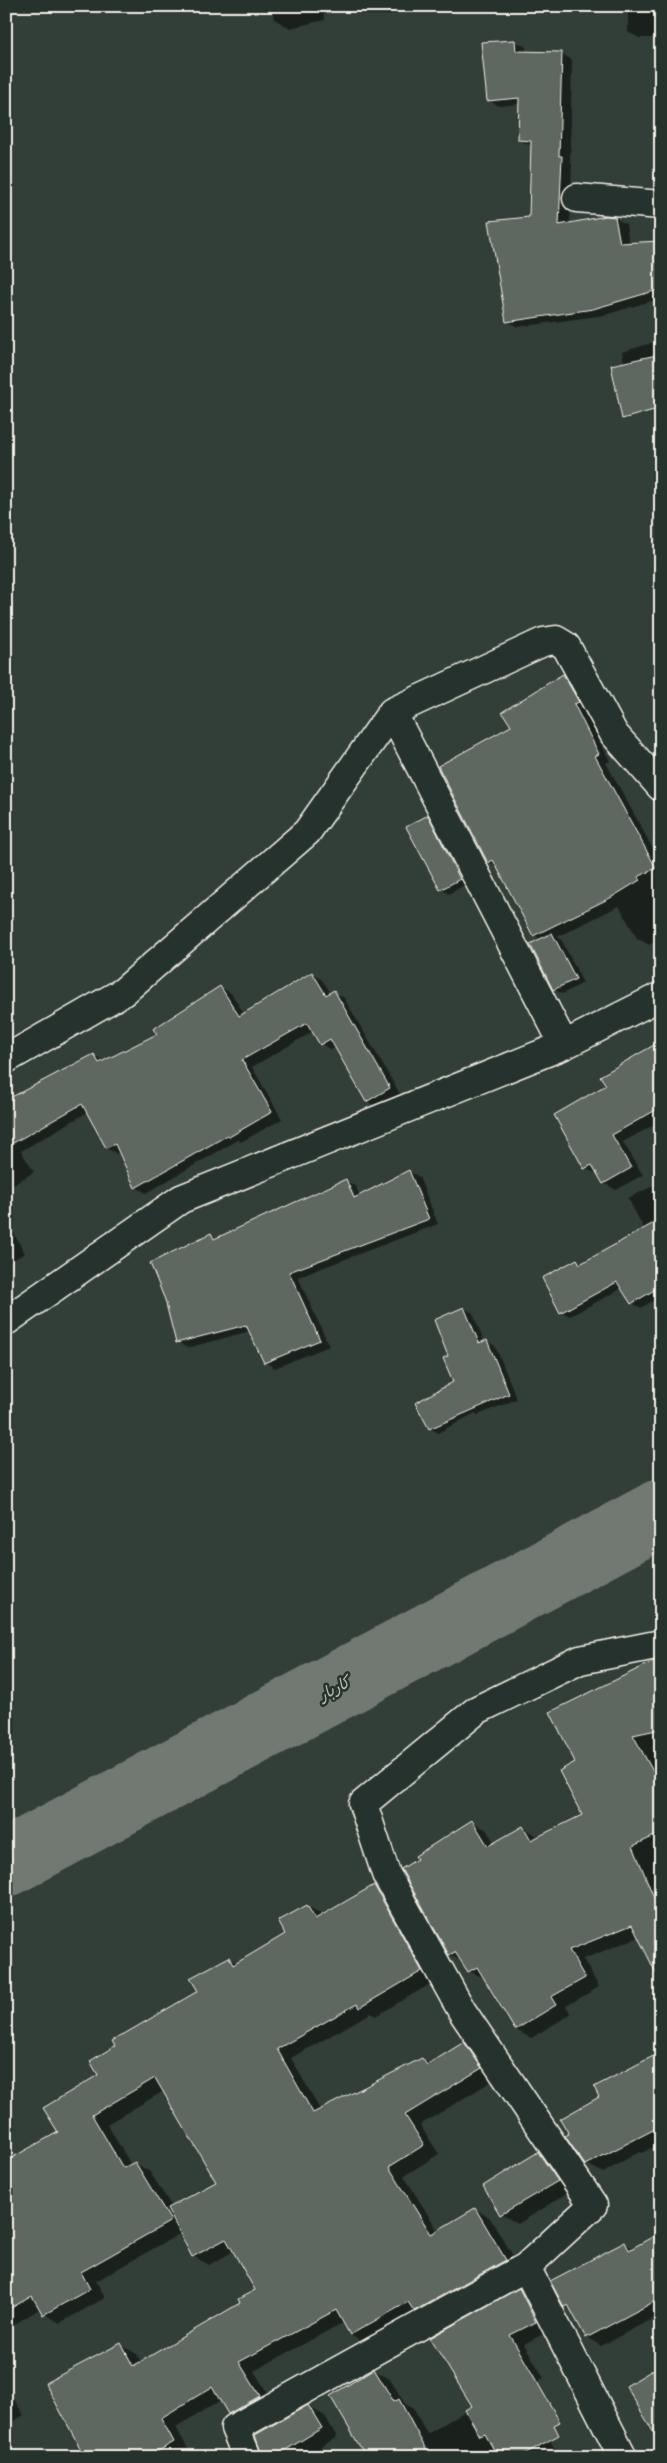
<svg xmlns="http://www.w3.org/2000/svg" width="667" height="2463" font-family="Kalam,'Playpen Sans Arabic',sans-serif">
<style>
.shadow{fill:#0007;fill-rule:evenodd}
.lines{fill:none;stroke-linecap:round;stroke-linejoin:round}
.river{stroke:#727972;stroke-width:68}
.building{fill:#5f6861;stroke:#f4f1e8}
.minor-casing{stroke:#f4f1e8;stroke-width:31}
.minor{stroke:#26332d;stroke-width:28}
.labels{text-anchor:middle;stroke-width:5;stroke-linejoin:round;paint-order:stroke}
.water-label{font-size:16px;font-style:italic;fill:#babbb3;stroke:#26332d}
</style>
<rect width="100%" height="100%" fill="#323e38"/>
<filter id="ink" filterUnits="userSpaceOnUse"><feTurbulence type="fractalNoise" baseFrequency=".02" numOctaves="2"/><feDisplacementMap in="SourceGraphic" scale="10" xChannelSelector="R" yChannelSelector="G"/><feConvolveMatrix kernelMatrix="1 2 1 2 8 2 1 2 1" color-interpolation-filters="sRGB"/></filter>
<g filter="url(#ink)">
<path class="shadow" d="M271,6H322L325,20L290,28L274,19Z
M628,6H661V38H639L628,32Z
M515,41L526,47V53H561L572,60L570,162L572,163L570,224L615,218L626,224L629,244L661,242V298L605,315L518,327L507,321L530,218L532,146L519,140L520,104L499,106L488,100Z
M661,340V367L624,363L622,352Z
M563,675L575,682L590,709L585,711L610,761L606,763L658,858L661,860V938L649,945L637,938L619,906L557,937L561,939L583,983L562,994L554,989L542,940L534,935L498,868L489,862L512,726Z
M428,817L436,822L468,883L449,894L441,889Z
M312,973L322,980L331,993L334,992L344,998L400,1094L377,1107L367,1101L336,1047L331,1050L321,1044L314,1031L252,1067L282,1119L241,1142L238,1140L146,1193L136,1187L120,1152L117,1154L106,1148L88,1112L21,1151L34,1172L6,1189V1106L94,1055L104,1061L159,1034L220,987L231,993L244,1014Z
M661,1043V1121L623,1142L643,1175L616,1190L604,1183L599,1175L585,1168L608,1086Z
M409,1171L419,1177L438,1224L298,1277L329,1346L275,1368L265,1362L250,1331L187,1348L177,1342L211,1235L217,1239L346,1181L356,1187L360,1197ZM348,1187H351L358,1204L356,1205Z
M661,1182V1296L641,1308L632,1303L623,1288L570,1316L561,1312L577,1261L583,1264L644,1229L628,1198Z
M6,1220L25,1253L6,1264Z
M464,1308L473,1313L484,1342L487,1341L495,1346L517,1399L478,1415L475,1413L438,1433L430,1428L454,1383L450,1356Z
M661,1661V1981L639,1937L583,1959L599,1987L566,2006L571,2014L531,2038L516,2030L486,1979L469,1971L463,1962L450,1955L403,1869L472,1822L487,1830L495,1844L523,1827L539,1837L584,1815L577,1763Z
M374,1886L390,1895L437,1980L376,2016L371,2013L291,2058L321,2111L422,2059L431,2064L464,2044L480,2053L497,2078L420,2125L439,2154L404,2176L438,2231L475,2209L490,2218L521,2269L366,2344L350,2335L344,2322L254,2371L275,2405L244,2422L229,2413L221,2400L176,2427L189,2451L179,2457H86L121,2345L137,2354L141,2362L242,2303L257,2291L234,2251L209,2265L193,2256L181,2233L96,2281L105,2298L60,2323L44,2314L41,2308L7,2329L6,2162L59,2132L100,2076L117,2047L199,1991L229,1958L238,1964L287,1934L307,1906L323,1915ZM164,2091L217,2183L172,2207L150,2172L135,2163L131,2165L107,2124Z
M661,2052V2143L642,2153L639,2152L603,2173L587,2164L567,2136L600,2097L595,2088Z
M538,2154L555,2163L573,2190L518,2224L501,2214Z
M661,2233V2314L601,2346L587,2337L572,2311L565,2306L625,2243L634,2249Z
M519,2290L535,2299L551,2330L524,2344L544,2378L496,2404L548,2436L559,2457H367L374,2370L390,2379L405,2404L414,2409L427,2434L477,2404Z
M6,2387L24,2415L6,2426Z
M308,2407L325,2416L337,2437L305,2457H262Z
M6,2441L16,2457H6Z"/>
<g class="lines">
<path class="river" d="M6,1863L661,1513"/>
</g>
<path class="building" d="M515,40L516,51L562,52L559,156H562L559,225L606,216L615,217L620,243L661,241V289L593,309L506,322L489,221L529,217L531,141L518,140L519,98L487,101L481,42Z
M661,354V408L622,419L611,365Z
M563,674L579,702L574,704L599,754L595,756L656,868L638,877L640,880L612,897L533,936L493,860L488,863L438,766L511,726L502,712Z
M428,815L460,879L440,890L406,827Z
M552,933L576,979L553,990L530,944Z
M312,972L326,995L334,990L390,1088L366,1102L330,1039L320,1045L307,1023L242,1060L272,1112L229,1137L228,1135L135,1188L115,1144L106,1148L82,1104L6,1147V1100L94,1054L99,1063L157,1034L153,1029L220,986L239,1016Z
M661,1041V1107L612,1135L631,1168L603,1184L592,1165L584,1169L554,1115L606,1085L600,1076Z
M409,1170L429,1219L289,1272L320,1340L264,1363L246,1325L176,1343L165,1300L150,1263L211,1233L214,1239L346,1179L354,1198Z
M661,1219V1286L631,1304L617,1282L560,1313L542,1278L577,1259L580,1264Z
M464,1307L479,1343L487,1340L509,1394L429,1429L415,1403L453,1382L443,1358L448,1356L434,1320Z
M661,1660V1729L633,1735L661,1786V1833L633,1846L661,1915V1983L632,1925L569,1950L585,1978L551,1997L556,2005L515,2030L477,1967L468,1972L455,1952L449,1955L401,1869L417,1859L415,1856L472,1820L488,1846L523,1826L531,1840L582,1815L559,1771L575,1762L550,1712L652,1662Z
M374,1885L422,1971L359,2008L357,2004L277,2049L313,2113L422,2058L427,2065L464,2042L482,2068L405,2115L424,2145L389,2167L431,2234L475,2208L506,2260L414,2311L408,2302L350,2335L336,2310L239,2362L260,2396L228,2414L212,2387L161,2418L174,2442L148,2457H85L45,2383L121,2343L133,2366L240,2303L238,2299L255,2290L226,2239L192,2257L167,2208L216,2182L155,2078L92,2115L123,2168L135,2162L171,2221L81,2272L90,2289L43,2315L32,2296L6,2311V2161L58,2132L43,2108L98,2075L90,2061L115,2046L112,2041L198,1991L190,1978L229,1957L233,1965L285,1934L278,1921L307,1905L315,1919Z
M661,2052V2126L585,2165L565,2136L569,2134L560,2119L599,2097L594,2087Z
M538,2152L558,2181L500,2215L483,2186Z
M661,2232V2298L586,2338L568,2305L564,2307L550,2281L625,2242L629,2250Z
M519,2288L536,2322L510,2335L560,2422L554,2425L559,2435L519,2457H498L485,2434L480,2436L465,2410L472,2406L430,2338Z
M661,2365V2445L626,2386Z
M374,2369L394,2402L399,2399L430,2457H366L330,2396Z
M308,2405L322,2428L274,2457H262L255,2435Z"/>
<g class="lines">
<defs>
<path id="minor" d="M577,198L661,205
M392,712L564,1045
M6,1059L123,992L307,832L392,712L543,642L556,640L566,646L614,734L661,787
M6,1321L181,1199L564,1045L661,996
M526,2267L623,2457
M247,2457L235,2428L526,2267L593,2205L462,2011L386,1874L363,1804L477,1710L580,1660L661,1644"/>
</defs>
<use href="#minor" class="minor-casing"/>
<use href="#minor" class="minor"/>
</g>
</g>
<g class="labels">
<g class="water-label">
<text transform="translate(334 1688) rotate(-28)" y="6">کاربار</text>
</g>
</g>
<rect width="667" height="2463" fill="none" stroke="#26332d" stroke-width="25"/>
<rect x="12" y="12" width="642" height="2438" fill="none" stroke="#f4f1e8" stroke-width="2" filter="url(#ink)"/>
</svg>
